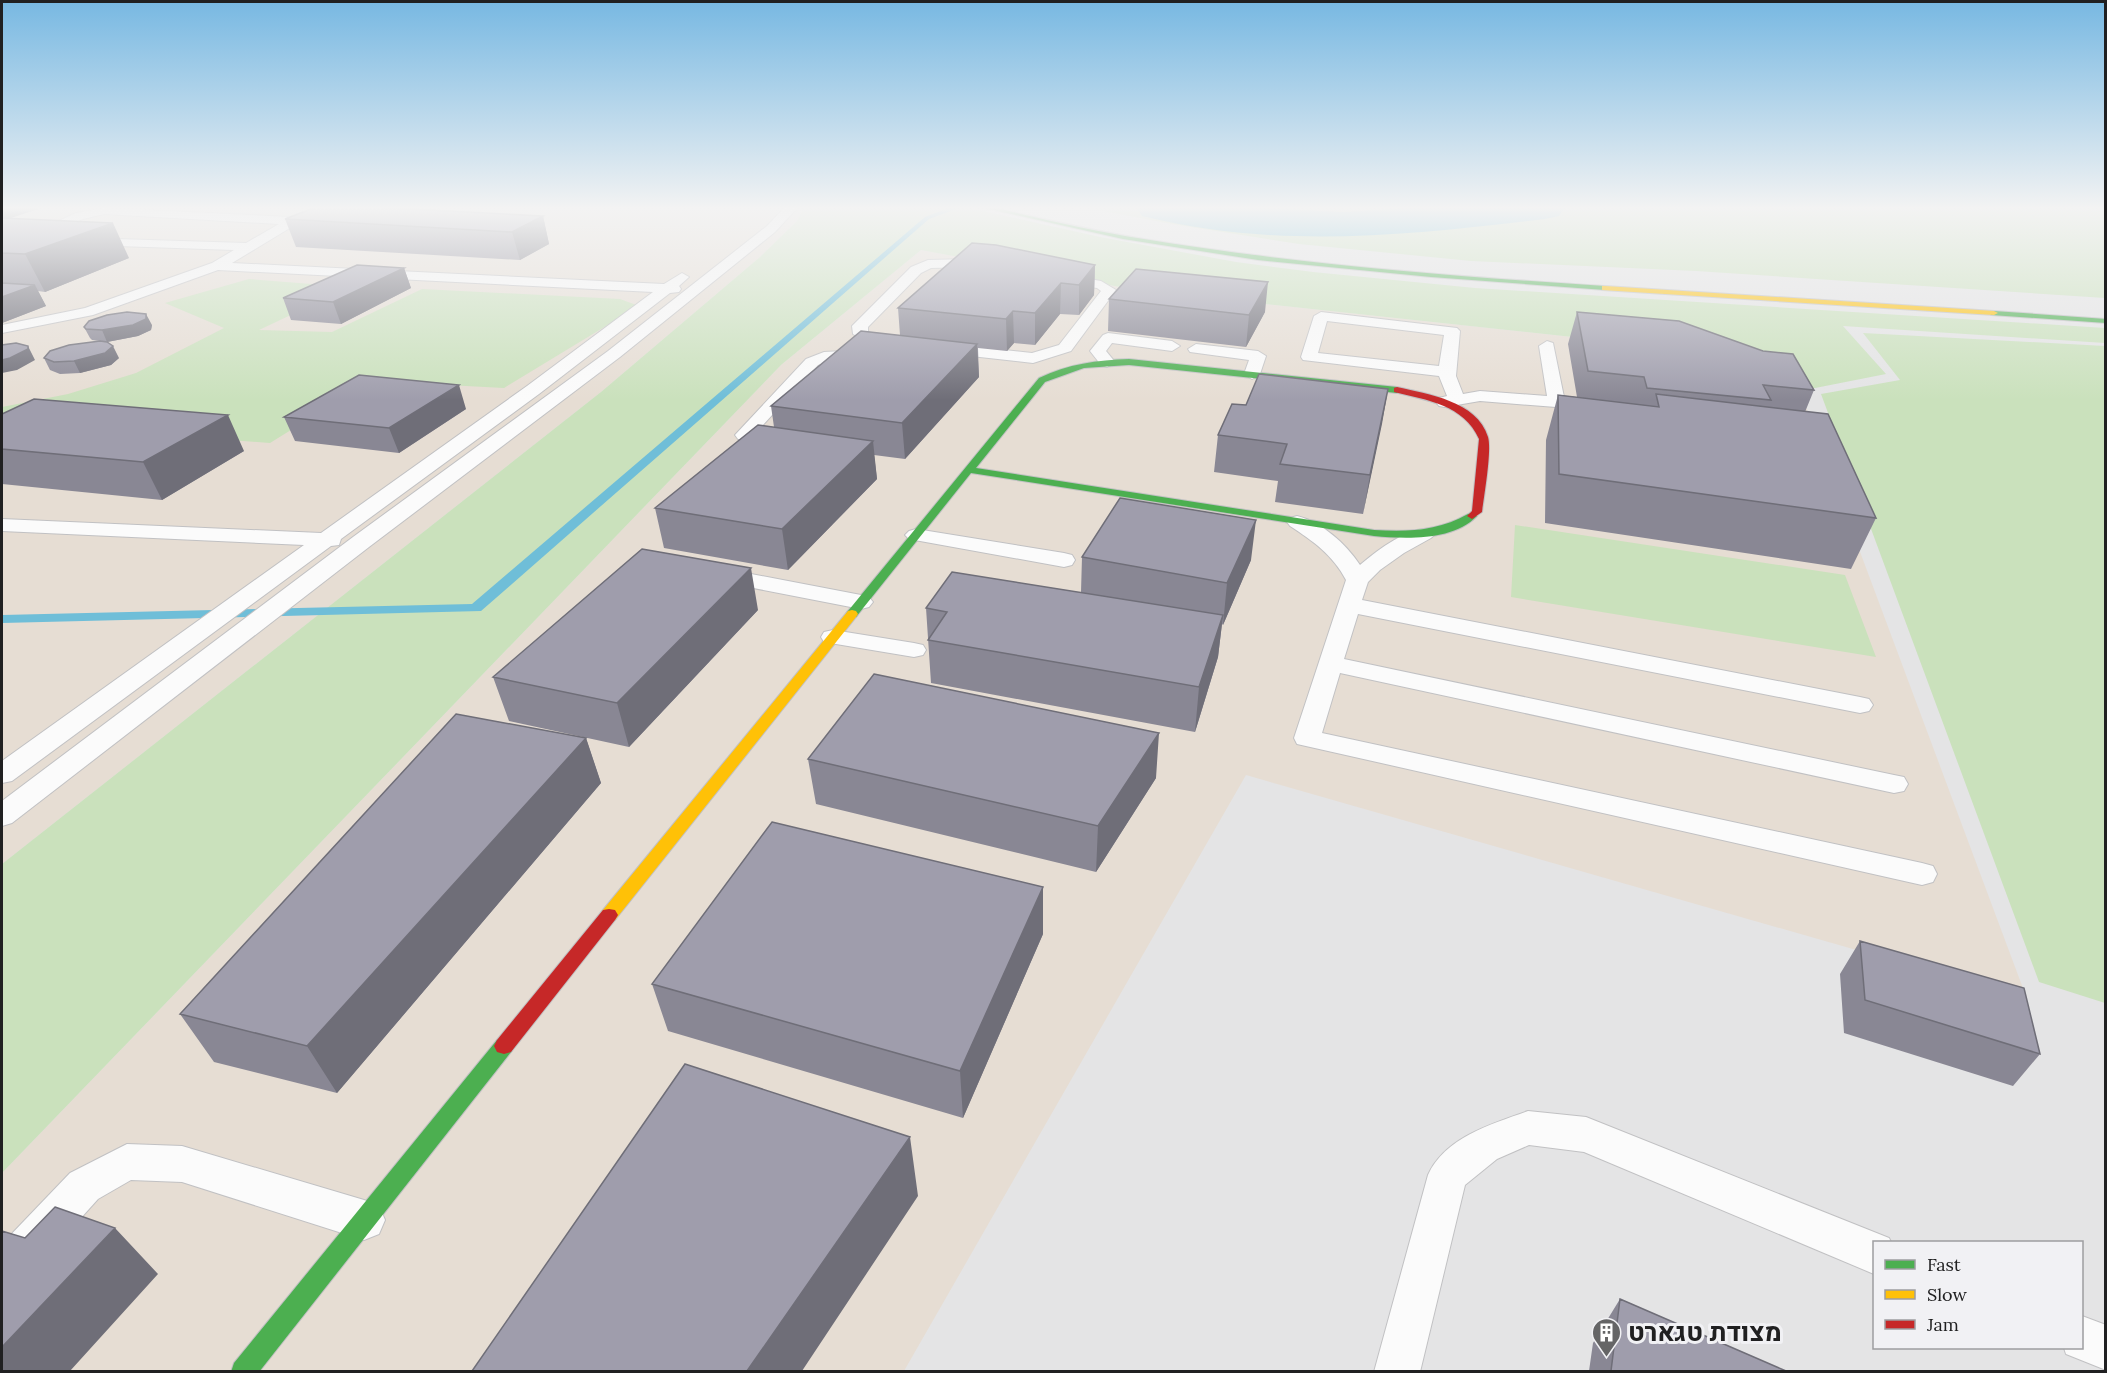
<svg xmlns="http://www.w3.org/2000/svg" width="2107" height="1373" font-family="Lora,Heebo,serif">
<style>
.industrial{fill:#e6ddd3}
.green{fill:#cae1bc}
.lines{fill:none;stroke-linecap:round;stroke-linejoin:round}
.stream{fill:#6fbed8;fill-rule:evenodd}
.river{fill:#6fbed8;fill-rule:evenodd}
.lane-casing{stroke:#c1c1c3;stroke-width:2}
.fast-casing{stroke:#c1c1c3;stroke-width:2}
.slow-casing{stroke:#c1c1c3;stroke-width:2}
.jam-casing{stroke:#c1c1c3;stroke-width:2}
.lane{fill:#fbfbfb;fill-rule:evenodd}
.fast{fill:#4caf50;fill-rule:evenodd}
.slow{fill:#ffc107;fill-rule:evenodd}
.jam{fill:#c62828;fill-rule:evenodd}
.wall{fill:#898794}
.shaded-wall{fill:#6f6e78}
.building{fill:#9f9dac;stroke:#6f6e78;stroke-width:1.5}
.labels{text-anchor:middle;stroke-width:6;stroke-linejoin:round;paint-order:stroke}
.near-poi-label{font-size:26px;font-weight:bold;fill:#202021;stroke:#f1f1f4;text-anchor:start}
</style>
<rect width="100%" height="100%" fill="#e4e4e5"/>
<path class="industrial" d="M2,207H804L797,221L760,257L601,392L2,864Z
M921,250L1136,290L1665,347L1800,391L2027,999L1246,775L904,1371H2V1173L781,365Z"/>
<path class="green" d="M804,207H966L1100,237L1236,262L1313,272L1475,288L2105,328V343L1843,326L1886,374L1800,391L1665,347L1136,290L921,250L781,365L2,1173V864L601,392L760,257L797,221Z
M1082,207H2105V298L1696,271L1471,261L1299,244L1172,224Z
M249,279L350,287L259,330L332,332L422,289L620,299L639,306L504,388L370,381L270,443L2,423V407L68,394L136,373L224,328L165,303Z
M1863,333L2105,346V1003L2039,982L1821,394L1900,380Z
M1515,525L1845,575L1876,657L1511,597Z"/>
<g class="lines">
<path class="stream" d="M951,207H962L929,219L481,611L2,623V615L472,604L925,217Z"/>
<path class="river" d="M1136,207H1240L1344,212L1428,207H1565L1559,216L1545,219C1406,235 1280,250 1142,216Z"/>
<defs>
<path id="lane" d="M318,207H337L303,220L232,263L664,284L682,273L689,277L679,286L681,289L679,292L670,293L539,394L341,539L339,545L331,546L12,781L2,783V761L304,545L2,531V519L321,533L527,386L653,292L218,270L93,315L2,333V325L85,308L212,263L234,250L89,245L83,241L85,238L246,243L279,224L104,214L83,219L48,233L50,236L48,239H40L35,232L76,213L104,208L290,217Z
M785,207H798L775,232L620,357L369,547L12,823L2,826V801L353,537L608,351L767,226Z
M970,259L1101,281L1116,290L1071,351L1033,363L872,345L853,334L852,326L911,267L928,260ZM970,267L1097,288L1101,291L1059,345L1032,353L876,336L868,332V327L921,273L931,268Z
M1321,312L1457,328L1460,331L1456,376L1463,394L1480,391L1547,396L1539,346L1547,341L1553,343L1565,402L1562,406L1556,407L1480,401L1445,407L1439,406L1436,402L1439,398L1447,396L1439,376L1303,360L1301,357L1314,316ZM1327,321L1444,335L1439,366L1318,353Z
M1108,333L1172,341L1180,346L1172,351L1112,343L1106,351L1115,362L1107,367L1101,365L1090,351L1103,335Z
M1196,344L1258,351L1266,356L1260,374L1252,379L1244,374L1249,360L1190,352L1188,349Z
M864,350L870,352L872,355L870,358L827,362L818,365L750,439H738L735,435L806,359L824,352Z
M1297,516C1322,522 1346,544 1360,565C1375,552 1411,524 1431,530L1435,534L1431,538L1404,553L1380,570L1368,582L1362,600L1860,697L1869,699L1873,705L1869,711L1860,713L1358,614L1344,659L1894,775L1904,777L1908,784L1904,791L1894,793L1340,673L1322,733L1922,863L1933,866L1937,874L1933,882L1922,885L1297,744L1294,738L1346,580C1333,555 1313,541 1290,526L1287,522L1290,518Z
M916,529L1064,553L1072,555L1075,560L1072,565L1064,567L909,539L905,535L909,531Z
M720,568L861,595L869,597L873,602L869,607L861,609L712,580L709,575L712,570Z
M833,630L914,643L923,645L926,650L923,655L914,657L824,642L821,637L824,632Z
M1528,1111L1586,1117L1889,1238L1891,1242H1874V1274L1584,1152L1529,1145L1497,1159L1465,1185L1420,1372H1374L1428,1175C1445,1137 1492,1124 1528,1111Z
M127,1144L182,1146L364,1200L379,1206L385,1220L379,1234L364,1240L182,1182L131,1180L98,1199L17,1289L2,1295V1244L70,1173Z
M2082,1316L2106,1325V1370L2066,1354L2064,1348H2082Z"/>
<path id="fast" d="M980,207H992C1043,219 1093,231 1144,239C1296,264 1451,276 1605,286L1609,288L1605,290L1431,277L1258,260L1123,239Z
M1994,311L2106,319V323L1991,315L1990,313Z
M1129,359L1397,387L1401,390L1397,393L1129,365L1084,368L1045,382L976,468L1374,530C1408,532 1438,531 1468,514L1472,513L1477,516C1453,541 1406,539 1374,536L971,473L856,617H848L846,614L848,611L1039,378C1068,364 1097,360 1129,359Z
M504,1038L511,1040L514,1046L511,1052L259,1372H231L234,1363L497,1040Z"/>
<path id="slow" d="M1605,286L1994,311L1998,313L1994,315L1602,290V286Z
M852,610L856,611L858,614L856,617L615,920L609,921L603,920L600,915L603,910L848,611Z"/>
<path id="jam" d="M1397,387C1428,394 1477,401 1488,437C1492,450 1484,496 1482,512L1472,519L1467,516L1472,511L1479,439C1464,405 1427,400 1394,392V388Z
M609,909L615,910L618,915L615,920L511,1052L504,1054L497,1052L494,1046L497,1040L603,910Z"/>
</defs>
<use href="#lane" class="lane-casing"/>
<use href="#fast" class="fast-casing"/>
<use href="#slow" class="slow-casing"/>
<use href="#jam" class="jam-casing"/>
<use href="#lane" class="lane"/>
<use href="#fast" class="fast"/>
<use href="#slow" class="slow"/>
<use href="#jam" class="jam"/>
</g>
<path class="wall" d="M2,207L38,209L9,218L129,258L45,292L38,291L46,306L2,323Z
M543,216L549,244L520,260L296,247L285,219Z
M1095,265L1094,295L1079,315L1060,314L1035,345L1014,343L1007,351L978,348L979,377L905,459L874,455L877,479L788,570L664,548L655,508L774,427L771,406L900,335L898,308Z
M404,268L411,288L341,324L291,320L283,298Z
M1109,299L1265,312L1246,347L1108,331Z
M1577,312L1814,390L1805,412L1876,518L1851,569L1545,523L1546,440L1558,395L1577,397L1568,344Z
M152,325L151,330L138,336L107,342L92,340L90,338L84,327Z
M44,358H119L111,365L80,373L60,374L50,370Z
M1388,389L1363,514L1275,502L1278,481L1214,472L1218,435L1246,405Z
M466,409L399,453L295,441L284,417Z
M2,414L244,451L162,500L2,484Z
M1082,557L1251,560L1223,625L1222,624L1218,657L1195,732L931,683L926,608L1081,592Z
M758,610L629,747L509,721L493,677Z
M586,738L601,783L337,1093L214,1062L180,1014Z
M808,759L1156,778L1096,872L816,804Z
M1043,934L963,1118L668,1031L652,984Z
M1860,941L2040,1054L2013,1086L1844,1033L1840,974Z
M1620,1299L1786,1371H1589L1593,1343Z"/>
<path class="shaded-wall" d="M2,207H37L38,209L2,221Z
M543,216L549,244L520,260L512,232Z
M113,223L129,258L45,292L25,254Z
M1095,265L1094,295L1079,315V285Z
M404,268L411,288L341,324L333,302Z
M1268,282L1265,312L1246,347L1249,315Z
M1061,283L1060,314L1035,345V313Z
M35,285L46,306L2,323V297Z
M1013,311L1014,343L1007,351L1006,319Z
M146,314L152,325L151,330L138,336L107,342L102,330Z
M977,344L979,377L905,459L902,423Z
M28,346L35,360L17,370L2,373V360Z
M113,346L119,358L111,365L80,373L74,361Z
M459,385L466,409L399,453L389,428Z
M1388,389L1382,424L1363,514L1370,475Z
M228,415L244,451L162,500L143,462Z
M873,441L877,479L788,570L782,529Z
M1256,520L1251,560L1223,625L1227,583Z
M751,568L758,610L629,747L617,703Z
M1223,615L1218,657L1195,732L1199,687Z
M1159,733L1156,778L1096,872L1098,826Z
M586,738L601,783L337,1093L307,1046Z
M1043,887V934L963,1118L960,1071Z
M910,1137L918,1196L802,1371H747Z
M115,1228L158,1274L70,1371H2V1347Z"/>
<path class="building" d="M316,207H375L543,216L512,232L285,219Z
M2,218L113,223L25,254L2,253Z
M972,243L996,245L1095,265L1079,285L1061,283L1035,313L1013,311L1006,319L898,308Z
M357,265L404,268L333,302L283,298Z
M1136,269L1268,282L1249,315L1109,299Z
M2,283L35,285L2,297Z
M127,312L146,314V319L133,325L102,330L86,329L84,327L89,321L107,315Z
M1577,312L1679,321L1763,351L1793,354L1814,390L1763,385L1771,400L1647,388L1644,377L1588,371Z
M861,331L977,344L902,423L771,406Z
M100,341L107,342L113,346L105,353L74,361L54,362L44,358L50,351L69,345Z
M16,343L28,346V349L10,358L2,360V345Z
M1259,374L1388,389L1370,475L1280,464L1287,444L1218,435L1232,404L1246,405Z
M359,375L459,385L389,428L284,417Z
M1656,394L1828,414L1876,518L1559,474L1558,395L1659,407Z
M34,399L228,415L143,462L2,449V414Z
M758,425L873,441L782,529L655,508Z
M1120,498L1256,520L1227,583L1082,557Z
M642,549L751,568L617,703L493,677Z
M952,572L1223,615L1199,687L928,640L947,612L926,608Z
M874,674L1159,733L1098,826L808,759Z
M456,714L586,738L307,1046L180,1014Z
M772,822L1043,887L960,1071L652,984Z
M1860,941L2024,988L2040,1054L1865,1000Z
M685,1064L910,1137L747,1371H472Z
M55,1207L115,1228L2,1347V1231L25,1238Z
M1620,1299L1786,1371H1611Z"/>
<linearGradient id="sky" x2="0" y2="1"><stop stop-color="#77b8e2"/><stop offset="0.52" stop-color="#f3f3f3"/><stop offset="1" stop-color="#f3f3f3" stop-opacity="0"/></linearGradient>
<rect width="2107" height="400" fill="url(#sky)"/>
<defs>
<symbol id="building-pin" viewBox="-11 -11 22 30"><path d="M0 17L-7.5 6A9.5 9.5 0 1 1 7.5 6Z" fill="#656566" stroke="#f1f1f4"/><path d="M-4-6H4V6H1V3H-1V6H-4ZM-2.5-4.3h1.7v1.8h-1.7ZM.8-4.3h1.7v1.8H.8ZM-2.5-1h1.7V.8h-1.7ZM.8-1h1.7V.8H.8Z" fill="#fff"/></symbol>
</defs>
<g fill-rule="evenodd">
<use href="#building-pin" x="1590" y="1316" width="33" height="45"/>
</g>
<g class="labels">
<g class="near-poi-label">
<text x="1628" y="1341">מצודת טגארט</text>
</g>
</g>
<rect width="2107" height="1373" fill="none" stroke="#202021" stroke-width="6"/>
<rect x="1873" y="1241" width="210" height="108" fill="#f1f1f4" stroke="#9d9da0" stroke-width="1.5"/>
<rect x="1885" y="1260" width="30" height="9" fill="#4caf50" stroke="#9d9da0" stroke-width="1.5"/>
<text x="1927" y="1271" font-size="18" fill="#202021">Fast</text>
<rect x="1885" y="1290" width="30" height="9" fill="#ffc107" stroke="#9d9da0" stroke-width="1.5"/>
<text x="1927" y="1301" font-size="18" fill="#202021">Slow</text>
<rect x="1885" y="1320" width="30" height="9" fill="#c62828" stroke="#9d9da0" stroke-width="1.5"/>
<text x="1927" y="1331" font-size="18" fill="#202021">Jam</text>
</svg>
